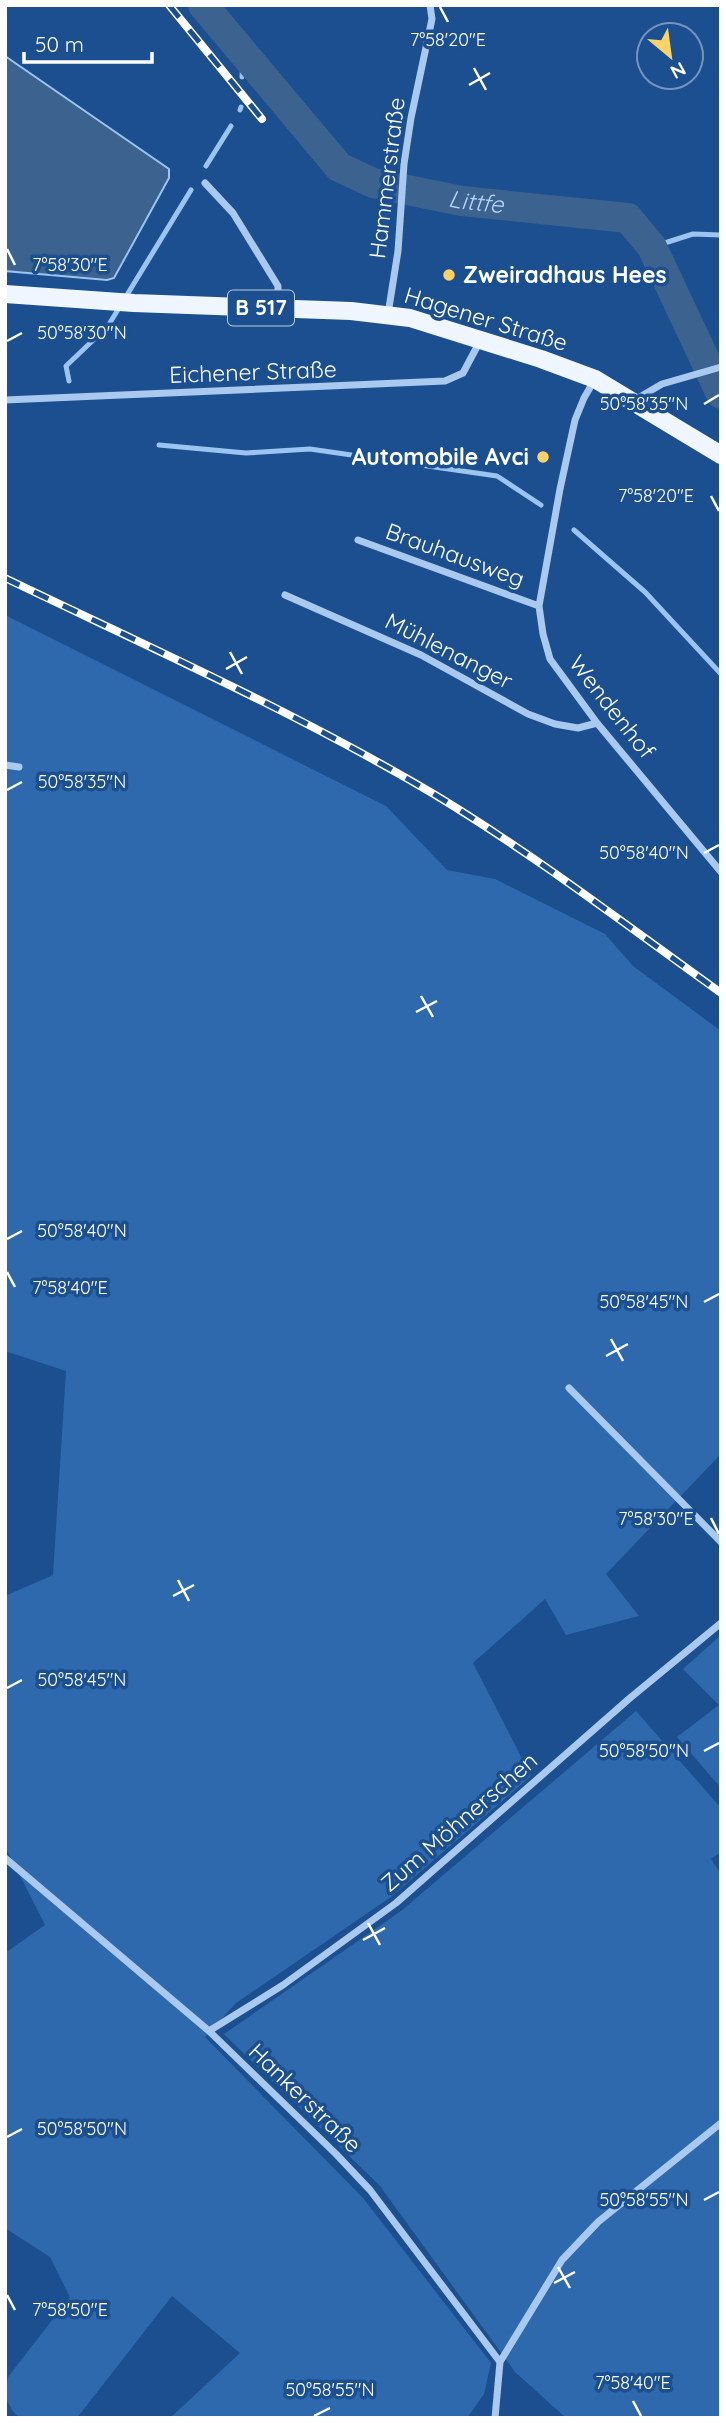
<svg xmlns="http://www.w3.org/2000/svg" width="726" height="2423" font-family="Quicksand,sans-serif">
<style>
.green{fill:#2e69ad}
.water{fill:#3c6290;stroke:#9cc4f0;stroke-width:2}
.lines{fill:none;stroke-linecap:round;stroke-linejoin:round}
.stream{stroke:#9cc4f0;stroke-width:5}
.river{stroke:#3c6290;stroke-width:30}
.street{stroke:#a9c9ee;stroke-width:7}
.primary{stroke:#f0f6ff;stroke-width:18}
.rail-casing{stroke:#fff;stroke-width:8}
.rail{stroke:#1b4f8f;stroke-width:5;stroke-dasharray:16;stroke-linecap:butt}
.ticks{fill:none;stroke:#fff;stroke-width:2.5}
.poi-dot{fill:#ffd166;stroke:#1b4f8f;stroke-width:2.5}
.labels{text-anchor:middle;stroke-width:7;stroke-linejoin:round;paint-order:stroke}
.shield{fill:#1b4f8f;stroke:#bbcadd;stroke-width:2}
.shield-label{font-size:21px;font-weight:bold;fill:#fff}
.street-label{font-size:23px;fill:#fff;stroke:#1b4f8f}
.poi-label{font-size:23px;font-weight:bold;fill:#fff;stroke:#1b4f8f;text-anchor:start}
.water-label{font-size:24px;font-style:italic;fill:#b5d3f5;stroke:#1b4f8f}
.ticks-label{font-size:18px;text-anchor:middle;fill:#fff;stroke:#1b4f8f;stroke-width:7;stroke-linejoin:round;paint-order:stroke}
</style>
<rect width="100%" height="100%" fill="#1b4f8f"/>
<path class="green" d="M5,615L386,806L447,870L495,879L605,934L633,966L721,1031V1454L606,1574L639,1616L566,1635L545,1599L473,1663L531,1776L391,1897L236,2003L205,2037L363,2198L491,2363L484,2394L467,2418H170L240,2353L172,2296L77,2418H19L12,2410L5,2396L8,2377L70,2297L50,2257L5,2228V1953L45,1925L5,1846V1596L53,1575L66,1371L5,1351Z
M721,1635V1788L677,1737L719,1705L683,1669Z
M636,1711L721,1808V1852L711,1859L721,1874V2418H566L515,2372L380,2186L224,2034L401,1911Z"/>
<path class="water" d="M5,56L169,169V178L114,278L107,280L5,271Z"/>
<g class="lines">
<path class="stream" d="M242,77L243,53
M240,110L241,107
M206,166L231,126
M652,247L693,234L721,235
M69,381L66,366L108,326L191,190
M159,445L246,453L310,449L497,476L541,505
M574,530L645,592L721,674"/>
<path class="river" id="s1" d="M203,5L339,167L373,183L462,201L628,218L652,247L721,394"/>
<path class="street" d="M205,183L233,213L278,286V308
M388,314L398,251L404,164L411,118L432,19L430,5
M595,379L584,398L575,420L560,489L539,606L543,634L550,659L597,723L721,872
M5,400L445,381L463,373L480,341
M633,401L662,384L721,367
M358,540L539,606
M285,595L421,655L528,714L555,724L578,728L597,723
M5,765L19,767
M569,1388L721,1542
M5,1858L209,2031L336,2154L370,2190L500,2362L495,2418
M209,2031L283,1985L396,1903L630,1698L721,1623
M500,2362L562,2260L598,2222L721,2123"/>
<path class="primary" d="M5,294L134,303L351,311L410,318L541,359L595,379L721,455"/>
<defs>
<path id="rail" d="M169,5L262,119
M5,578C149,647 295,712 432,793C532,853 626,925 721,993"/>
</defs>
<use href="#rail" class="rail-casing"/>
<use href="#rail" class="rail"/>
</g>
<path class="ticks" d="M440,7L448,22M474,68L486,90M469,85L490,73M7,249L15,265M7,341L22,333M704,404L719,395M711,496L719,511M230,652L242,674M226,669L247,657M7,790L22,782M704,853L719,845M421,996L433,1017M416,1012L437,1001M7,1239L22,1231M7,1272L15,1287M704,1302L719,1294M611,1339L623,1361M606,1356L628,1344M711,1518L719,1534M178,1580L189,1601M173,1596L194,1585M7,1688L22,1680M704,1751L719,1743M368,1923L380,1945M363,1940L385,1928M7,2137L22,2129M704,2200L719,2192M558,2267L570,2288M554,2283L575,2272M7,2295L15,2310M633,2401L641,2416M314,2416L330,2408"/>
<g class="poi-dot">
<circle cx="449" cy="275" r="7"/>
<circle cx="543" cy="457" r="7"/>
</g>
<g class="labels">
<rect class="shield" x="228" y="290.5" width="66" height="35" rx="5"/>
<g class="shield-label">
<text x="261" y="315">B 517</text>
</g>
<g class="street-label">
<text transform="translate(387 178) rotate(-83)" y="8">Hammerstraße</text>
<text transform="translate(486 319) rotate(17)" y="8">Hagener Straße</text>
<text transform="translate(253 372) rotate(-2)" y="8">Eichener Straße</text>
<text transform="translate(455 555) rotate(20)" y="8">Brauhausweg</text>
<text transform="translate(449 651) rotate(27)" y="8">Mühlenanger</text>
<text transform="translate(612 707) rotate(52)" y="8">Wendenhof</text>
<text transform="translate(459 1822) rotate(-41)" y="8">Zum Möhnerschen</text>
<text transform="translate(305 2098) rotate(44)" y="8">Hankerstraße</text>
</g>
<g class="poi-label">
<text x="463" y="283">Zweiradhaus Hees</text>
<text x="529" y="465" text-anchor="end">Automobile Avci</text>
</g>
<g class="water-label">
<text dy="8" stroke="none"><textPath href="#s1" startOffset="354">Littfe</textPath></text>
</g>
</g>
<g class="ticks-label">
<text x="448" y="46">7°58'20"E</text>
<text x="70" y="271">7°58'30"E</text>
<text x="82" y="339">50°58'30"N</text>
<text x="644" y="410">50°58'35"N</text>
<text x="656" y="502">7°58'20"E</text>
<text x="82" y="788">50°58'35"N</text>
<text x="644" y="859">50°58'40"N</text>
<text x="82" y="1237">50°58'40"N</text>
<text x="70" y="1294">7°58'40"E</text>
<text x="644" y="1308">50°58'45"N</text>
<text x="656" y="1525">7°58'30"E</text>
<text x="82" y="1686">50°58'45"N</text>
<text x="644" y="1757">50°58'50"N</text>
<text x="82" y="2135">50°58'50"N</text>
<text x="644" y="2206">50°58'55"N</text>
<text x="70" y="2316">7°58'50"E</text>
<text x="633" y="2389">7°58'40"E</text>
<text x="330" y="2396">50°58'55"N</text>
</g>
<rect width="726" height="2423" fill="none" stroke="#ffffff" stroke-width="14"/>
<g transform="translate(670 56) rotate(151)"><circle r="33" fill="#1b4f8f" stroke="#7695bc" stroke-width="2"/>
<path d="M0-5L12 26L0 18L-12 26Z" fill="#ffd166"/>
<text y="-10" font-size="19" font-weight="bold" text-anchor="middle" fill="#ffffff">N</text>
</g>
<path d="M24 52v10h128v-10" fill="none" stroke="#ffffff" stroke-width="3.5"/>
<text x="35" y="52" font-size="21" fill="#ffffff" stroke="#1b4f8f" stroke-width="5" paint-order="stroke">50 m</text>
</svg>
